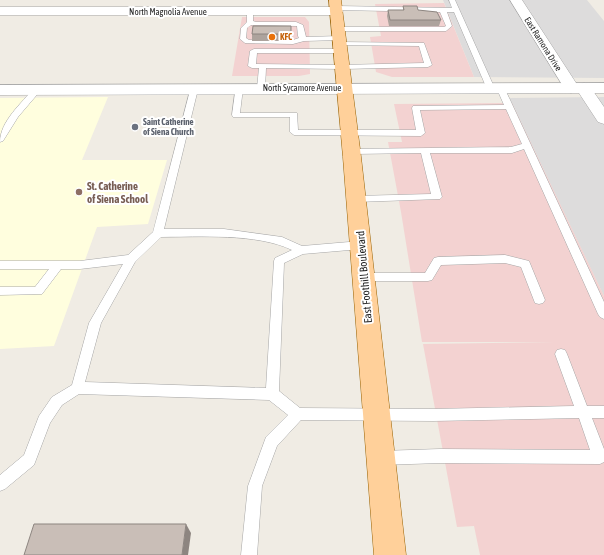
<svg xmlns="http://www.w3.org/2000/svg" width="604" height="555" font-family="'Asap Condensed',sans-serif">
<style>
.residential{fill:#dddcdc}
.commercial{fill:#f3d2d1}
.education{fill:#fffede}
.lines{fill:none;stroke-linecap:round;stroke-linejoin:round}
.service-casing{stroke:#a6a6a6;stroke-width:1}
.minor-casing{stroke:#a6a6a6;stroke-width:1}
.tertiary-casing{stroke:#a6a6a6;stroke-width:1}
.primary-casing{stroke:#996100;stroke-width:1}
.service{fill:#fff;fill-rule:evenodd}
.minor{fill:#fff;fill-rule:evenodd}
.tertiary{fill:#fff;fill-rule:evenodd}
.primary{fill:#ffd09a;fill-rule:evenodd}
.wall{fill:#ada39d}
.shaded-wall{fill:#8d8580}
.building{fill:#c9beb7;stroke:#8d8580}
.food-dot{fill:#e8710a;stroke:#fff;stroke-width:1.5}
.worship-dot{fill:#6b7280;stroke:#fff;stroke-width:1.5}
.education-dot{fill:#8d6e63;stroke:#fff;stroke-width:1.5}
.labels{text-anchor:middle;stroke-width:4;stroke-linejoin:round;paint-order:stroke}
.far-street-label{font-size:9px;fill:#1f1f1f;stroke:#fff}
.far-food-label{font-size:9px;font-weight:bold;fill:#c56008;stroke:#fff;text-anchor:start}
.far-worship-label{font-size:9px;font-weight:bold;fill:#5b616d;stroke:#fff;text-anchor:start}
.education-label{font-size:11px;font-weight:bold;fill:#785e54;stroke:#fff;text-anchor:start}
.street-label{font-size:11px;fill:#1f1f1f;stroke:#fff}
</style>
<rect width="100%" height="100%" fill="#f0ece4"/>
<path class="residential" d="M443,0H587L604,21V78L474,77Z
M604,97V296L509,98Z"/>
<path class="commercial" d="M444,3L474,77H392L376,72L370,37L381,36L375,4Z
M242,17H305L309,22L310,74L299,76H232Z
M512,103L604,296V555H480L474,526L457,527L423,344L555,342H422L401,212H442H401L388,142H402L394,104Z"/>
<path class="education" d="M108,97L82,160H167L148,224L97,227L54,346L0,349V98Z"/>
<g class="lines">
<defs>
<path id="service" d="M449,0H455L495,89L494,91H491L487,89L454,12H447L452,26L446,31H339L336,29L339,27H444L446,26L440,12L336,10L333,8L336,6L452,8Z
M250,10L253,12V21L256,22H296L303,25L306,37L340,36L343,38L340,40L304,41L293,44L245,43L240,39L241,28L247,22V12ZM251,25L297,26L298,36L299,38L293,40H249L246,38L247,28Z
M340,42L424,43L432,65L428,67L343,69L266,68L265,88L261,90L257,88L259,68H252L248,66L250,51L254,49H341L345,51L341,53H257L256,64L340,65L424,63L419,46L338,45V43Z
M236,86H242L243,88L240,113H297L298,130H416L412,108L413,106L504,105L497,89L501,87H504L604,302V319L600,317L598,314L524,149L512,153H430L442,197L440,199L356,202L351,199L356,196L431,194L421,153L352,154L349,153L348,151L349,149L511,147L522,144L506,109L420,110L425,133L421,136L294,135L290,132V117H233L232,115Z
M191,87H194L198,89L164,229H224L282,237L302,246L361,241L365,242L366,245L365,248L361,249L303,254L284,263L279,391L300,408L433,409L574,406L555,354L557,350L561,349L565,350L567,354L587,406H604V418H592L604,449V462L600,464L440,463L381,465L376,463L374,458L376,453L381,451L440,449L590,450L579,418L433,421L301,420L277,446L262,486L257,555H241L248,486L266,437L288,415L269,400L79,394L62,405L50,423L34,465L5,489L0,491V475L24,455L39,416L52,397L72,385L89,323L123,264L80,269H61L42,294L0,295V287H35L49,269H0V261H80L128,255L153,232ZM161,237C199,237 257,233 292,250L275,258L274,261L266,388L85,382L101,323L135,262Z
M34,88H40L41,90L18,117L3,141L0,142C0,121 22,103 34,88Z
M505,255L529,261L545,300L543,303L539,304L535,303L521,267L505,263L441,265L432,280L428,281H363L359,280L358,277L359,274L363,273H425L434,258L438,257Z"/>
<path id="minor" d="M510,0H522L578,86L584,83L589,85L604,107V124L598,122L577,90L571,93L566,91Z
M0,7H337L341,8L343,11L341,14L337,15H0Z"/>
<path id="tertiary" d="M604,83V93L0,95V85Z"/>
<path id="primary" d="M329,0H341L361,157L406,555H374L343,157Z"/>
</defs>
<use href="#service" class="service-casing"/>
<use href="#minor" class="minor-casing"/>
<use href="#tertiary" class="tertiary-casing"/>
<use href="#primary" class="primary-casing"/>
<use href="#service" class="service"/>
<use href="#minor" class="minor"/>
<use href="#tertiary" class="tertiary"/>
<use href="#primary" class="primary"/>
</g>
<path class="wall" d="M403,6L418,10L441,20L439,26H389L387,16L388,10H403Z
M291,26V41H252V34Z"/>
<path class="shaded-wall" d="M186,524L191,533L188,555H182Z"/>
<path class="building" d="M403,6H417L418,10L437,12L441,20H390L388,10H404Z
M253,26H291V34H252Z
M34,524H186L182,555H24Z"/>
<circle class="food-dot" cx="272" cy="37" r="4"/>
<circle class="worship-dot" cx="135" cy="127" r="4"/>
<circle class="education-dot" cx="79" cy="192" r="4"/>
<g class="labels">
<g class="far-street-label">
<text x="168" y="15">North Magnolia Avenue</text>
<text transform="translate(543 44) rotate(58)" y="3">East Ramona Drive</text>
<text x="302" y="91">North Sycamore Avenue</text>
</g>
<g class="far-food-label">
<text x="280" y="40">KFC</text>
</g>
<g class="far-worship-label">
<text x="143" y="125">Saint Catherine<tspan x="143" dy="10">of Siena Church</tspan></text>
</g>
<g class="education-label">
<text x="87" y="190">St. Catherine<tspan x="87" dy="13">of Siena School</tspan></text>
</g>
<g class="street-label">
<text transform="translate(364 277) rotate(-95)" y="4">East Foothill Boulevard</text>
</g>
</g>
</svg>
